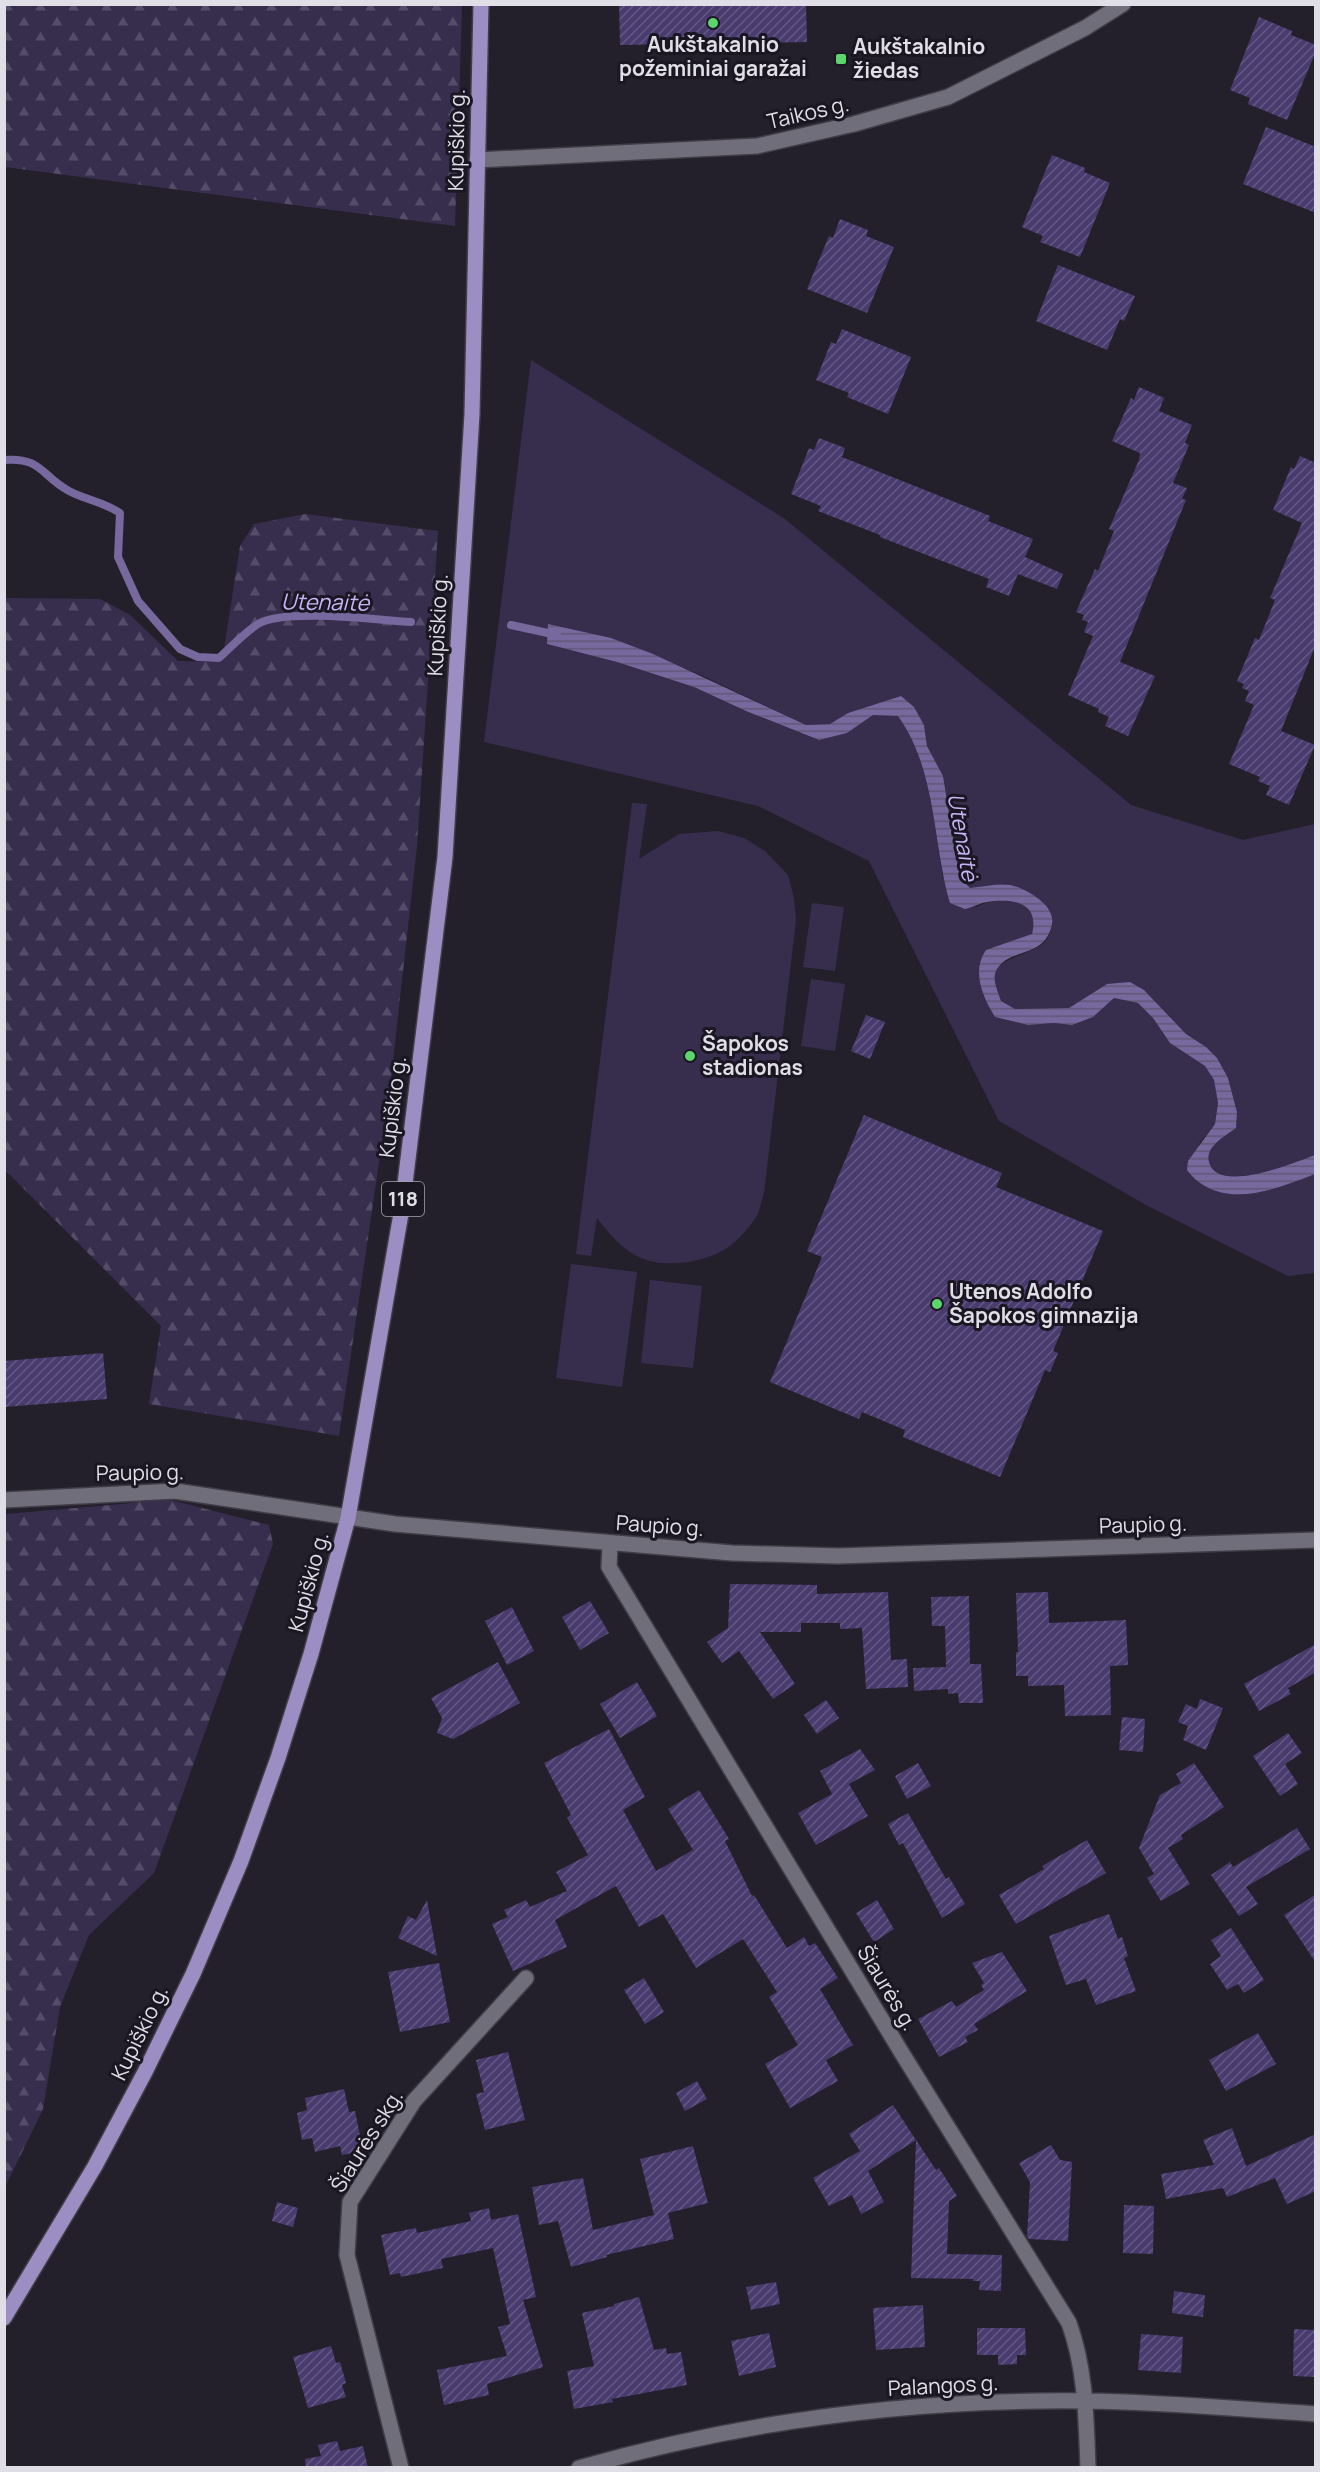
<svg xmlns="http://www.w3.org/2000/svg" width="1320" height="2472" font-family="Manrope,sans-serif">
<style>
.green{fill:#372e4e}
.forest{fill:url(#forest-firs)}
.water{fill:url(#water-rules)}
.lines{fill:none;stroke-linecap:round;stroke-linejoin:round}
.stream{stroke:#77689e;stroke-width:8}
.building{fill:url(#building-hatch)}
.minor-casing{stroke:#403d47;stroke-width:18}
.major-casing{stroke:#403d47;stroke-width:18}
.minor{stroke:#716e7c;stroke-width:15}
.major{stroke:#9c8ec2;stroke-width:15}
.poi-dot{fill:#5dd56d;stroke:#1a1723;stroke-width:2}
.labels{text-anchor:middle;stroke-width:6;stroke-linejoin:round;paint-order:stroke}
.shield{fill:#1a1723;stroke:#a5a2ac;stroke-width:1.5}
.shield-label{font-size:20px;font-weight:bold;fill:#e0dee7}
.poi-label{font-size:21px;font-weight:bold;fill:#e0dee7;stroke:#1a1723;text-anchor:start}
.street-label{font-size:21px;fill:#e0dee7;stroke:#1a1723}
.water-label{font-size:22px;font-style:italic;fill:#c7b6f7;stroke:#1a1723}
</style>
<defs>
<pattern id="forest-firs" width="22" height="20" patternUnits="userSpaceOnUse" patternTransform="scale(1.5)"><rect width="22" height="20" fill="#372e4e"/><path d="M5 1l3.5 6h-7zM16 11l3.5 6h-7z" fill="#544c68"/></pattern>
<pattern id="water-rules" width="6" height="5" patternUnits="userSpaceOnUse" patternTransform="scale(1.5)"><rect width="6" height="5" fill="#77689e"/><path d="M0 2.5h6" fill="none" stroke="#605776"/></pattern>
<pattern id="building-hatch" width="6" height="6" patternUnits="userSpaceOnUse" patternTransform="scale(1.5)"><rect width="6" height="6" fill="#4a3b6e"/><path d="M-1 1l2-2M0 6l6-6M5 7l2-2" fill="none" stroke="#645783"/></pattern>
</defs>
<rect width="100%" height="100%" fill="#23202c"/>
<path class="green" d="M531,360L785,519L1131,805L1243,840L1315,824V1155C1296,1162 1216,1195 1209,1162C1205,1146 1226,1136 1236,1128L1237,1112L1228,1078L1206,1047L1186,1034L1144,990L1107,984L1069,1008L1015,1009L1001,1001C999,994 994,984 994,977C995,956 1037,955 1047,939C1050,935 1051,926 1052,921L1003,884L970,888L965,883L957,862L943,776L927,746L924,725L914,707L901,696L848,713L830,724L806,725L703,676L611,638L547,644L617,662L694,687L746,711L818,740L847,733L873,715H898C931,764 933,822 943,878L976,907C990,899 1019,897 1031,911C1037,917 1034,927 1033,934L986,950C971,971 983,998 995,1017L1028,1025L1054,1023L1072,1025L1093,1017L1114,998L1138,1003L1153,1018L1170,1043L1205,1066L1214,1080L1218,1103L1215,1124L1199,1144L1206,1187C1245,1201 1279,1189 1315,1174V1273L1288,1276L1148,1206L999,1121L869,861L758,806L484,742Z
M632,803L647,804L639,859L679,834L718,831L744,838L765,851L788,875L794,898L796,920L764,1193C761,1201 760,1212 755,1219C747,1230 734,1245 722,1251C700,1263 664,1268 641,1258C622,1250 609,1233 597,1218L591,1256L576,1254Z
M812,903L844,907L835,971L803,967Z
M811,979L845,984L835,1051L801,1046Z
M571,1264L637,1272L622,1387L556,1378Z
M650,1280L702,1286L693,1368L641,1363Z"/>
<path class="forest" d="M5,4L462,5L455,226L5,167Z
M305,514L438,531L417,846L390,1087L339,1436L149,1404L161,1326L4,1169L5,598L100,599L130,615L178,661L222,662L240,546L254,524Z
M163,1498L269,1525L273,1544L154,1873L89,1935L60,2007L43,2109L5,2187V1514L123,1504Z"/>
<path class="water" d="M548,624L611,638L653,654L806,725L830,724L848,713L901,696L914,707L924,725L927,746L943,776L957,862L965,883L970,888C1000,885 1010,879 1036,897C1045,903 1054,913 1052,924C1045,959 1011,947 997,969C991,978 998,991 1001,1001L1015,1009L1069,1008L1107,984L1130,982L1144,990L1186,1034L1206,1047L1217,1058L1228,1078L1237,1112L1236,1128C1226,1136 1205,1146 1209,1162C1217,1195 1296,1162 1315,1155V1174C1275,1190 1219,1212 1187,1170L1188,1161L1215,1124L1218,1103L1214,1080L1205,1066L1170,1043L1153,1018L1138,1003L1114,998L1093,1017L1072,1025L1054,1023L1028,1025L995,1017C983,998 971,971 986,950L1032,934C1040,902 1013,898 987,902C980,903 973,907 965,909L950,903C932,841 937,771 898,716L873,715L847,733L819,740L746,711L694,687L617,662L547,644Z"/>
<g class="lines">
<path class="stream" d="M4,460C42,457 41,476 69,491C86,500 104,502 120,513L118,557L138,601L180,649L198,657L219,658C231,647 244,633 258,624C284,608 378,620 411,622
M511,625L557,635"/>
</g>
<path class="building" d="M619,4H806L807,42L620,45Z
M1259,17L1292,31L1291,35L1316,45V51L1287,120L1248,104L1250,98L1230,90Z
M1266,127L1316,147V213L1243,184Z
M1052,155L1085,168L1084,172L1110,183L1080,257L1040,242L1043,236L1022,227Z
M840,219L868,230L866,236L894,247L867,313L807,289L829,236L833,238Z
M1058,265L1135,296L1124,321L1120,319L1107,350L1036,321Z
M842,329L911,357L888,414L847,397L849,393L816,380L831,342L836,344Z
M1139,387L1164,398L1159,411L1192,425L1185,443L1189,445L1173,483L1187,488L1182,499L1186,500L1120,662L1155,676L1128,736L1105,726L1109,717L1098,712L1099,709L1068,695L1093,636L1084,632L1088,622L1082,620L1084,615L1076,612L1095,569L1098,571L1114,531L1109,529L1139,460L1140,453L1112,441L1131,398L1134,400Z
M819,438L845,448L842,457L990,516L988,521L1033,539L1025,557L1063,574L1057,589L1018,574L1009,596L986,587L989,579L880,537V535L818,511L821,506L791,494L809,448L814,450Z
M1300,456L1316,463V644L1281,731L1315,745L1289,805L1266,795L1270,786L1258,781L1260,777L1229,764L1254,705L1245,701L1249,691L1242,688L1244,684L1237,681L1255,638L1259,640L1275,600L1270,598L1302,523L1273,510L1291,467L1294,469Z
M866,1015L885,1022L870,1059L851,1051Z
M864,1115L1002,1173L996,1187L1103,1231L1053,1351L1058,1353L1050,1372L1045,1370L1000,1477L903,1437L905,1430L862,1412L859,1419L770,1382L822,1257L807,1251Z
M103,1353L107,1399L4,1407V1361Z
M730,1584L817,1585V1594L888,1592L891,1660L907,1659L908,1687L866,1689L862,1628L840,1629V1623H801V1632H760L795,1684L773,1699L739,1651L722,1663L707,1642L728,1628Z
M1048,1592L1049,1623L1126,1620L1128,1665L1110,1666L1111,1715L1065,1716L1064,1685L1028,1686V1676H1016V1652H1018L1016,1593Z
M969,1596L970,1664H981L983,1703H959L958,1693L948,1694V1689L914,1691L913,1668L946,1667L945,1626H932L931,1597Z
M590,1601L609,1633L580,1650L562,1617Z
M512,1607L534,1651L507,1665L485,1621Z
M1316,1644V1672L1288,1688L1291,1694L1259,1711L1244,1684Z
M498,1662L520,1703L453,1739L437,1733L442,1718L431,1698Z
M637,1682L657,1716L620,1738L600,1704Z
M1200,1699L1223,1708L1206,1750L1183,1740L1188,1726L1178,1722L1186,1704L1197,1709Z
M826,1700L839,1718L817,1734L804,1715Z
M1122,1717L1145,1719L1143,1752L1119,1750Z
M609,1729L645,1797L623,1810L656,1871L693,1850L668,1809L699,1790L729,1839L725,1841L752,1896L754,1895L787,1948L804,1937L809,1946L815,1943L838,1978L820,1989L853,2045L826,2060L838,2081L790,2108L765,2064L798,2045L769,1997L777,1992L743,1939L696,1968L663,1914L639,1927L616,1886L555,1920L567,1947L513,1971L492,1924L508,1917L504,1910L526,1900L530,1907L567,1891L556,1872L588,1855L567,1818L571,1815L544,1763Z
M1288,1733L1302,1753L1285,1764L1298,1784L1280,1796L1253,1756Z
M860,1749L875,1770L849,1784L868,1816L816,1845L798,1813L832,1794L820,1771Z
M918,1763L931,1786L907,1799L895,1776Z
M1194,1763L1224,1807L1181,1835L1183,1839L1168,1848L1190,1884L1161,1901L1147,1878L1154,1874L1139,1848L1160,1795L1181,1783L1176,1774Z
M908,1813L946,1879L949,1877L965,1904L942,1918L903,1843L899,1845L888,1824Z
M1297,1828L1310,1849L1246,1887L1258,1904L1239,1916L1211,1875L1230,1862L1233,1867Z
M1087,1840L1106,1873L1016,1924L999,1895L1044,1869L1042,1866Z
M1316,1894V1963L1284,1915Z
M427,1900L437,1956L398,1938L408,1916L416,1920Z
M877,1900L894,1929L874,1942L856,1913Z
M1109,1914L1118,1939L1122,1937L1128,1956L1124,1958L1136,1991L1096,2005L1086,1979L1066,1985L1049,1936Z
M1231,1928L1264,1980L1244,1993L1238,1984L1227,1990L1210,1964L1221,1956L1211,1940Z
M1002,1952L1027,1991L974,2024L978,2030L965,2037L968,2042L939,2057L918,2019L952,2001L956,2007L984,1990L981,1985L984,1983L972,1963Z
M439,1963L450,2022L400,2032L388,1972Z
M644,1978L664,2012L645,2024L624,1990Z
M1258,2033L1276,2064L1226,2091L1209,2060Z
M508,2052L525,2120L485,2130L476,2094L484,2092L476,2060Z
M697,2081L707,2099L685,2111L676,2093Z
M344,2089L349,2112L355,2111L363,2151L342,2155L340,2146L315,2152L312,2138L302,2140L297,2113L307,2110L305,2098Z
M893,2105L916,2140L868,2171L884,2202L861,2214L852,2195L829,2206L813,2178L860,2151L849,2134Z
M1232,2128L1246,2166L1316,2134V2191L1287,2204L1275,2178L1227,2197L1223,2188L1166,2199L1161,2174L1214,2165L1203,2140Z
M916,2140L936,2170L939,2168L957,2196L949,2201L947,2254L1002,2255L1001,2291L979,2290L980,2281H973V2279L911,2278Z
M1051,2145L1060,2160L1072,2162L1068,2241L1029,2239L1027,2237L1030,2182L1019,2163Z
M693,2146L708,2203L668,2213L674,2239L606,2255L607,2257L571,2267L558,2221L539,2225L532,2187L583,2178L593,2230L654,2215L640,2159Z
M277,2202L298,2208L293,2227L272,2221Z
M1124,2205L1154,2206L1153,2254L1123,2253Z
M489,2208L491,2220L518,2214L536,2297L523,2300L543,2367L487,2384L489,2395L444,2405L437,2370L507,2356L498,2327L510,2324L493,2248L441,2259L443,2268L401,2277L400,2273L390,2275L381,2235L416,2228L417,2233L471,2221L469,2213Z
M776,2282L780,2304L751,2310L746,2287Z
M1174,2291L1205,2295L1203,2317L1172,2313Z
M639,2297L654,2350L666,2348L667,2354L681,2352L687,2385L612,2399L613,2402L574,2409L567,2371L594,2366L582,2313L614,2306V2304Z
M923,2305L925,2347L876,2350L873,2308Z
M977,2328H1025L1026,2355H1017V2364L998,2365V2355H977Z
M1294,2329L1316,2330V2377L1293,2376Z
M769,2333L776,2367L739,2376L731,2341Z
M1141,2334L1183,2337L1181,2373L1138,2370Z
M331,2346L336,2363L340,2362L346,2383L342,2385L346,2397L308,2408L293,2357Z
M337,2441L340,2451L363,2446L368,2468H306L305,2459L321,2456L318,2445Z"/>
<g class="lines">
<defs>
<path id="minor" d="M477,160L757,146L854,124L948,97L1085,28L1123,4
M4,1500L175,1491L395,1524L732,1553L838,1556L1316,1540
M610,1544L609,1567L900,2050L1069,2323C1086,2370 1086,2418 1088,2468
M401,2468L347,2255L350,2202L414,2101L526,1978
M579,2468C743,2421 914,2399 1085,2401C1162,2402 1239,2409 1316,2414"/>
<path id="major" d="M4,2318L95,2166L145,2072L193,1974L241,1861L278,1758L311,1654L348,1518L402,1208L445,857L472,414L481,4"/>
</defs>
<use href="#minor" class="minor-casing"/>
<use href="#major" class="major-casing"/>
<use href="#minor" class="minor"/>
<use href="#major" class="major"/>
</g>
<g class="poi-dot">
<circle cx="713" cy="23" r="6"/>
<rect x="835" y="53" width="12" height="12" rx="3"/>
<circle cx="690" cy="1056" r="6"/>
<circle cx="937" cy="1304" r="6"/>
</g>
<g class="labels">
<rect class="shield" x="382" y="1182" width="42" height="34" rx="4.5"/>
<g class="shield-label">
<text x="403" y="1206">118</text>
</g>
<g class="poi-label">
<text x="713" y="52" text-anchor="middle">Aukštakalnio<tspan x="713" dy="24">požeminiai garažai</tspan></text>
<text x="853" y="54">Aukštakalnio<tspan x="853" dy="24">žiedas</tspan></text>
<text x="702" y="1051">Šapokos<tspan x="702" dy="24">stadionas</tspan></text>
<text x="949" y="1299">Utenos Adolfo<tspan x="949" dy="24">Šapokos gimnazija</tspan></text>
</g>
<g class="street-label">
<text transform="translate(808 113) rotate(-13)" y="7">Taikos g.</text>
<text transform="translate(457 140) rotate(-89)" y="7">Kupiškio g.</text>
<text transform="translate(438 625) rotate(-87)" y="7">Kupiškio g.</text>
<text transform="translate(393 1107) rotate(-83)" y="7">Kupiškio g.</text>
<text transform="translate(140 1473) rotate(-1)" y="7">Paupio g.</text>
<text transform="translate(1143 1525) rotate(-2)" y="7">Paupio g.</text>
<text transform="translate(660 1526) rotate(4)" y="7">Paupio g.</text>
<text transform="translate(309 1582) rotate(-75)" y="7">Kupiškio g.</text>
<text transform="translate(887 1988) rotate(59)" y="7">Šiaurės g.</text>
<text transform="translate(140 2033) rotate(-64)" y="7">Kupiškio g.</text>
<text transform="translate(367 2141) rotate(-58)" y="7">Šiaurės skg.</text>
<text transform="translate(943 2386) rotate(-3)" y="7">Palangos g.</text>
</g>
<g class="water-label">
<text transform="translate(325 602) rotate(1)" y="8">Utenaitė</text>
<text transform="translate(963 837) rotate(80)" y="8">Utenaitė</text>
</g>
</g>
<rect width="1320" height="2472" fill="none" stroke="#e0dee7" stroke-width="12"/>
</svg>
